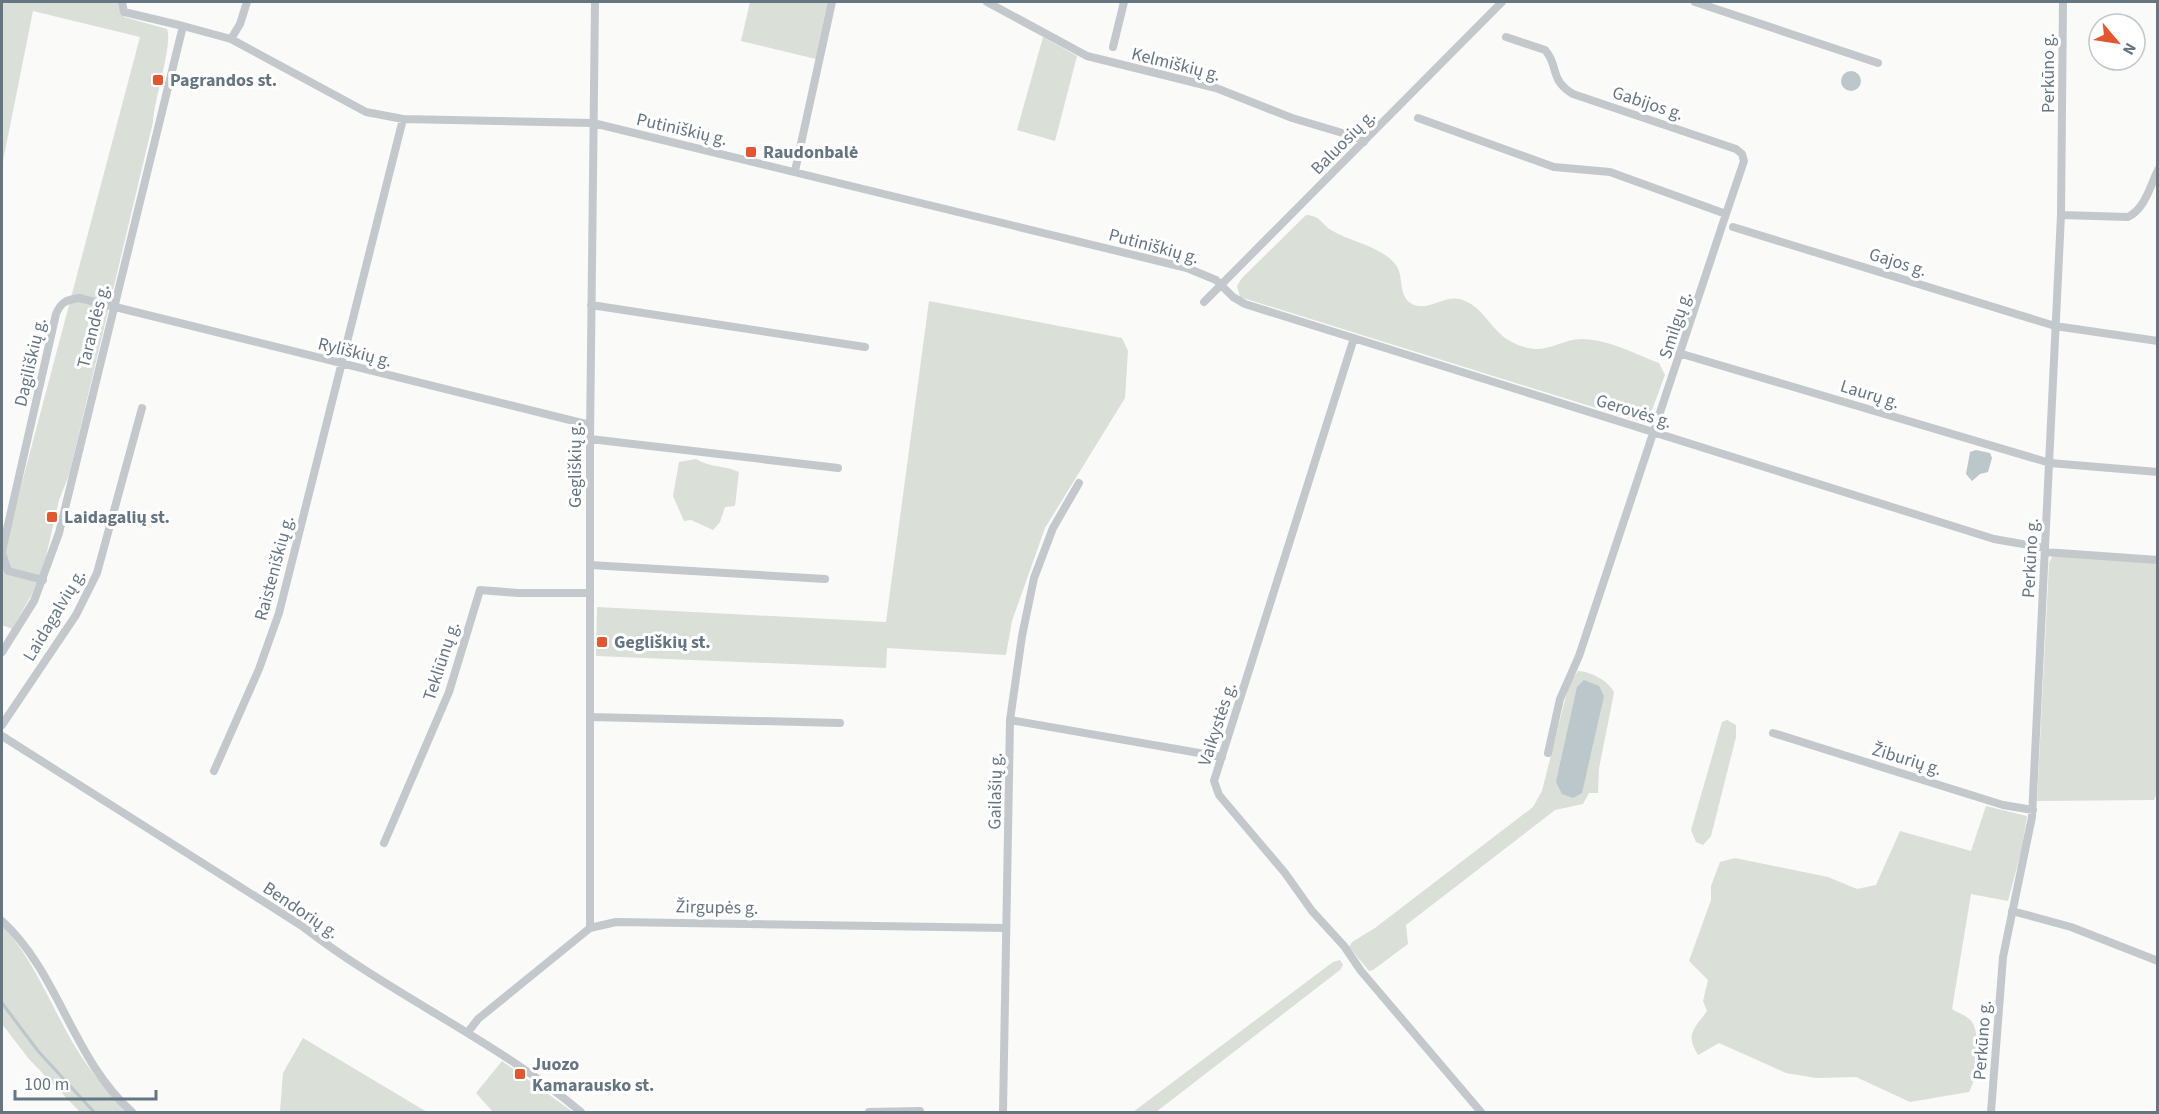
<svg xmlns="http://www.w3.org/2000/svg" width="2159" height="1114" font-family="'Source Sans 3',sans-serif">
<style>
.green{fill:#dadfd7}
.water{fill:#bbc7cb}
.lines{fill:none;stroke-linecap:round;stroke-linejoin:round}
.stream{stroke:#bbc7cb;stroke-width:3}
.street{stroke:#c3c8cc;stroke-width:8}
.poi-dot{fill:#e4572e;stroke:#fff;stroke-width:2}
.labels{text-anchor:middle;stroke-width:6;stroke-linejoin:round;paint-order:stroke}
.street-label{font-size:18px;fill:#657683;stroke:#fff}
.poi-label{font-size:18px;font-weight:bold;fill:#657683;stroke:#fff;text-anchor:start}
</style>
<rect width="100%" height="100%" fill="#fafaf8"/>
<path class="green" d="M2,2H125L124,17L167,29C173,44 154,100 153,122L69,475L59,500L45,561L32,594L12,629L2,625V558L140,37L33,11L2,166Z
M750,2H829L816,59L741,41Z
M1043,37L1077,56L1055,141L1017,130Z
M1306,215C1321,216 1320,223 1331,230C1350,242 1381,246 1395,264C1405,275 1397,296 1412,304C1428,312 1443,295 1460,299C1490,308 1489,339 1528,348C1546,353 1564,339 1581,339C1608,339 1635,354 1659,363L1665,375L1649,418L1641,422L1240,297L1237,286L1242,278Z
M929,301L1122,338L1128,351L1125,398L1045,528L1012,621L1006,655L887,648L886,668L596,656L597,607L886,622Z
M696,459C710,468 724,465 739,472L735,506L725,507L720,522L713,530L691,520L684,521L673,496L679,462Z
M2053,555L2157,563V793L2154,800L2037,801L2049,563Z
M1578,671C1590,671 1611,682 1614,693L1599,768L1598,793H1589L1583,804L1555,810L1406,925L1408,944L1373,970L1369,971L1349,947L1352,942L1375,928L1533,807L1542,791L1569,684Z
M1727,720L1736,725V737L1711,836L1703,845L1696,842L1691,830L1722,722Z
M1986,806L2027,816L2022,848L2008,901L1971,894L1952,1009C1958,1013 1968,1016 1972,1022C1981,1035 1977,1080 1969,1092L1910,1102L1856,1077L1816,1078L1786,1073L1719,1043L1698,1055C1685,1034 1694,1029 1707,1011L1703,1001L1708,980L1689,961L1711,900V886L1720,862L1735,858L1828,877L1857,889L1876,885L1900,831L1971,851Z
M2,926C35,960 51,1007 76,1048C90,1072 109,1092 128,1112H80L28,1058L2,1024Z
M1340,960L1343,965L1340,970L1156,1112H1133L1333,962Z
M303,1038L427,1112H280L283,1073Z
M502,1061L573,1112H493L476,1093Z"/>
<path class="water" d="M1841 81a10 10 0 1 1 20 0a10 10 0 1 1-20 0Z
M1976,450L1990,453L1992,458L1988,472L1980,474L1972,481L1966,474L1970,452Z
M1584,680L1599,686L1604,696L1582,793L1573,798L1562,794L1556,782L1577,687Z"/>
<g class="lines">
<path class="stream" d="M2,1003L38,1051L94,1112"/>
<path class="street" d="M122,2L124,12L183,26
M987,2L1087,56L1216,88L1292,118L1356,137L1364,142
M1695,2L1878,63
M1506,37L1545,50C1559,65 1549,80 1573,94L1736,149L1742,154L1744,161L1726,214
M231,39L240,24L247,2
M1113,47L1124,2
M1418,118L1554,167L1610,172L1726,214L1579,656L1560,699L1548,753
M795,171L832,2
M2061,215L2128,217C2145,209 2150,186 2158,170
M1733,227L2055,326L2158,341
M1204,302L1502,2
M591,305L865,347
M1354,338L1214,781L1219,795L1285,873L1312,911L1344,946L1361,971L1481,1112
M1682,354L2050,463L2158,472
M590,439L838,468
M2,551L56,314C61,302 66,300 79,298L590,425
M2045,552L2158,560
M2,553L8,571L43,580
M590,565L825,579
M2,652L34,601L59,533L183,26L231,39L366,112L403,119L593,123L1187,268L1216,280L1233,297L1245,304L1994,539L2045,548
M591,717L840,723
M1010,720L1222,757
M2,725L76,615L97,573L142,408
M1773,733L2003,805L2033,810
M2,736L302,926C391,995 495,1040 581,1112
M214,771L259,669L279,613L403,119
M384,843L449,692L480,590L518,593H590
M2012,911L2071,927L2158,961
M2,921C59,973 73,1060 132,1112
M590,928V439L595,2
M468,1032L478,1019L590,928L616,922L1006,928
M869,1112L920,1111
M1003,1112L1010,720L1022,636L1034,578L1053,528L1079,483
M1991,1112L2003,957L2032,817L2061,215L2063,2"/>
</g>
<g class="poi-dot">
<rect x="152" y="74" width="12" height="12" rx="3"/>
<rect x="745" y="146" width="12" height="12" rx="3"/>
<rect x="46" y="511" width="12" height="12" rx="3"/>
<rect x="596" y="636" width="12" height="12" rx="3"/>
<rect x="514" y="1068" width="12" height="12" rx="3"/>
</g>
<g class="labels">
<g class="street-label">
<text transform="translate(1176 64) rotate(14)" y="6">Kelmiškių g.</text>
<text transform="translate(2048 73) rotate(-90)" y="6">Perkūno g.</text>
<text transform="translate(1648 103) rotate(18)" y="6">Gabijos g.</text>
<text transform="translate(682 129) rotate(13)" y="6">Putiniškių g.</text>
<text transform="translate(1343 142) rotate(-45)" y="6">Baluosių g.</text>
<text transform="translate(1154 246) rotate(15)" y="6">Putiniškių g.</text>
<text transform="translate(1898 262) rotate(17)" y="6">Gajos g.</text>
<text transform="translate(1675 325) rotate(-72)" y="6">Smilgų g.</text>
<text transform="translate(93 326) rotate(-76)" y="6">Tarandės g.</text>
<text transform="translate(355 352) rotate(14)" y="6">Ryliškių g.</text>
<text transform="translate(30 362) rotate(-77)" y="6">Dagiliškių g.</text>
<text transform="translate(1870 394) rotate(17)" y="6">Laurų g.</text>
<text transform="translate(1634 411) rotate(17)" y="6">Gerovės g.</text>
<text transform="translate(575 465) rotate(-90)" y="6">Gegliškių g.</text>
<text transform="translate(2030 558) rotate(-87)" y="6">Perkūno g.</text>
<text transform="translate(274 568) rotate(-75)" y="6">Raisteniškių g.</text>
<text transform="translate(54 615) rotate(-59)" y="6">Laidagalvių g.</text>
<text transform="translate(441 661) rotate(-72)" y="6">Tekliūnų g.</text>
<text transform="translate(1217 724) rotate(-72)" y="6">Vaikystės g.</text>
<text transform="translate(1907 759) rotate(17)" y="6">Žiburių g.</text>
<text transform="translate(995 791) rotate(-89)" y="6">Gailašių g.</text>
<text transform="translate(717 907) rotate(1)" y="6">Žirgupės g.</text>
<text transform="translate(301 910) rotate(34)" y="6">Bendorių g.</text>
<text transform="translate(1982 1040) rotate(-86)" y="6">Perkūno g.</text>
</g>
<g class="poi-label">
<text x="170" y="86">Pagrandos st.</text>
<text x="763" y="158">Raudonbalė</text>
<text x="64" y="523">Laidagalių st.</text>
<text x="614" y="648">Gegliškių st.</text>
<text x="532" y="1070">Juozo<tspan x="532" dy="21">Kamarausko st.</tspan></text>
</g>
</g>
<rect width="2159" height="1114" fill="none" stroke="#657683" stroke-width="6"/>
<g transform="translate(2117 42) rotate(119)"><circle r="28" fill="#ffffff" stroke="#c1c8cd" stroke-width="1.5"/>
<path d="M0-4.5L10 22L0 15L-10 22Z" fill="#e4572e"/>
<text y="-9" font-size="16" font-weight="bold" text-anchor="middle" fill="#657683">N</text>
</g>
<path d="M15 1090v9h141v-9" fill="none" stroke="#657683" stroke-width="3"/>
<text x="24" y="1090" font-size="18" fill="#657683" stroke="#ffffff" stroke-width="4.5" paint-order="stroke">100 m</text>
</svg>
